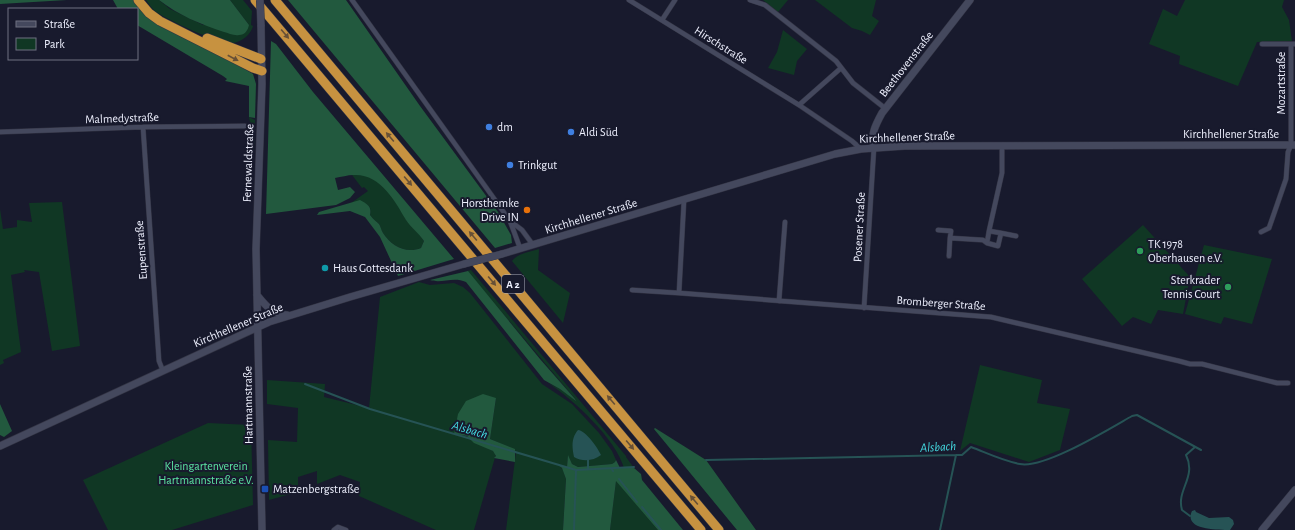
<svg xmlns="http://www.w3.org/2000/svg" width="1295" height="530" font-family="'Alegreya Sans',sans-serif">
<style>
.green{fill:#103724}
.forest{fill:#22593e}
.water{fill:#265355}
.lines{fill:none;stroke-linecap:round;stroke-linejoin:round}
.stream{stroke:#265355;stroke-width:2}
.street-casing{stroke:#333444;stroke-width:5.5}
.secondary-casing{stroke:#333444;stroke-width:8}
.highway-casing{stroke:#333444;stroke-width:10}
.street{stroke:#44485d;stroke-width:4.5}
.secondary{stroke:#44485d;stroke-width:7}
.highway{stroke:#c79240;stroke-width:9}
.secondary-bridge-casing{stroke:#333444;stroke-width:8;stroke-linecap:butt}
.secondary-bridge{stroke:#44485d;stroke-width:7}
.oneway{fill:#675036}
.shop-dot{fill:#3f7fe0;stroke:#181a2d;stroke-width:1.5}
.food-dot{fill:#e8710a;stroke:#181a2d;stroke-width:1.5}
.leisure-dot{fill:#2e9e5b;stroke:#181a2d;stroke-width:1.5}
.culture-dot{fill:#0f9aa8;stroke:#181a2d;stroke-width:1.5}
.transit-dot{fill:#1a4fb4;stroke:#181a2d;stroke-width:1.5}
.labels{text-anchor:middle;stroke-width:4;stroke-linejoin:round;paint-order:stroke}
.shield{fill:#181a2d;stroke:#aeb0bf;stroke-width:1}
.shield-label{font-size:11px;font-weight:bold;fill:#eef0fe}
.street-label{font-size:12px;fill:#eef0fe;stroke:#181a2d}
.poi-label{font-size:12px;fill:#eef0fe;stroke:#181a2d;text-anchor:start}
.park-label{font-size:12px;fill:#5ce6a3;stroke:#181a2d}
.water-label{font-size:13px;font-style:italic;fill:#44dae1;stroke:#181a2d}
</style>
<rect width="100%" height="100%" fill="#181a2d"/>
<path class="green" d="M146,0H159L170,9L203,25H249L230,0H243L252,11L251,25L253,26C251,34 242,42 233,43C220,45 168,20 156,12C152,9 149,4 146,0Z
M763,0H788L778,12Z
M815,0H876L872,16L879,21L870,35L862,31L852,28Z
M1185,0H1284L1282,7L1289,20L1292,41L1257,42L1238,86L1179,64L1180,56L1149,44L1163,9L1177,16Z
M783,30L807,49L797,61L794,75L768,68L777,52Z
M249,117L255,120L254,150L252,151L251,150L249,137L253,135C255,124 249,124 249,117Z
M352,175C375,171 391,194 402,211C404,215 405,219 408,222C414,229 420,234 424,241L421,248C406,254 391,246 383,233C381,230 381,227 379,224C376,221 373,219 370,215C372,206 367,204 360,201L351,203L368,191L364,187L362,188Z
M62,202L80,346L52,351L39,272L24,270L25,272L11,275L21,352L3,360L4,363L0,365V209L3,229L17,227V220L32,222L29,203Z
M1143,225L1190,277L1183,314L1158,310L1151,324L1133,317L1122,326L1082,279Z
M1204,245L1272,259L1252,324L1224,317L1221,324L1185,314Z
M539,249L538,270L570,293L563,323L512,261C518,253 530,252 539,249Z
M471,270L626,456V457L634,468H624C616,439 573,399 548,383L560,389L576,400L467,271Z
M419,282L430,285L454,283L463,287L470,293L542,384L572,404L599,433L612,451L616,460L615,462L612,464L578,467L572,464L568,456L567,467L559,465L563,470L566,479L563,530H506L516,452L509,447L490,439L496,398L454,434L467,436L470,439L493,451L496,454L474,530H436L359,496L360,482L340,475L317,484V471L298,477V492L269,500L268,440L297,442L298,408L267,404V380L325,384L324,397L369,408L380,297Z
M980,365L1042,380L1037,403L1070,409L1060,450L1029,462L970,443L960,451Z
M208,423L251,425L253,505L172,530H108L83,480Z
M616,480L658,530H610Z"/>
<path class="forest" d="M0,0H67L0,4Z
M113,0H133L139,7L253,74L256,84L255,118L249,117V86L225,81L227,79L223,76L137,25V9H118Z
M159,0H230L249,25C248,30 245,35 239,35C234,36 228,33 224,32C200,24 178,15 159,0Z
M288,0H346L420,106L498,212L511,235L512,243L495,248Z
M271,41L276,44L313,92L454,259L398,276L380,237L365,217L350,211L317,215L319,212L360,200C367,204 372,206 370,215C373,219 376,221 379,224C381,227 381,230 383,233C391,246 406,254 421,248L424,241C419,233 411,228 406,220C395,201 380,173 353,175C348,175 341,177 335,178L338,190L350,187L355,192L350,198L336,205L266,214Z
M468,271L540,359L575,399L576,401L560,389L544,380L466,282C453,276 442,284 430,280Z
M483,394L496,398L490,439L515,449V462L494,458L496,456L493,451L474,443L467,436L454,434L458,414L466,401Z
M0,404L12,431L4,437L0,435Z
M655,428L706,460L756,530H737L654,429Z
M568,455L572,464L578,467L612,464L615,462L616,460L620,468H634L641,474L642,480L683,530H658L616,481L610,530H563L566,479L562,468L557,464L567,467Z"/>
<path class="water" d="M578,430C586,431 598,448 601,455C593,461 583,462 574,457C572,448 571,438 578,430Z
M1195,510L1196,512L1209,518L1229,517L1233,520L1234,524L1230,530C1217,530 1183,530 1192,511Z"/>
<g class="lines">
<path class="stream" d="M305,384L370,409L576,470L634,467
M588,460V469
M706,460L956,455H962L971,447C987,453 1003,461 1020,464C1044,469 1109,429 1132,416L1137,415L1201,450
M611,468L613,471
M619,479L637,502
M642,507L661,530
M1190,516L1182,510C1176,490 1197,477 1186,455L1195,447
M574,530L576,470
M940,530L956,455"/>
<defs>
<path id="street" d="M352,0L510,221L520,248
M629,0L799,105L852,141L861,149
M750,0L765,5L836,61L853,83L886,109
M662,20L675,0
M1262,44H1295
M799,105L841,68
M143,127L159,361L163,371
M0,132L143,127L245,126
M684,200L679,293L991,317L1179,361L1190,364H1202L1277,383H1288
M510,221L522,230L533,245
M938,230L951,231L950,238
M1261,232L1269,228L1286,179L1288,152L1291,145V44
M1001,233L1016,236
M987,243L998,246L1001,233L989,231
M949,256L950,238L983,240L987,243L989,231L1002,173V146
M632,290L679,293
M779,301L785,222
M864,308L874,147
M334,530L338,527L346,530"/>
<path id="secondary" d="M261,25L262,84L256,249L262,530
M874,147C870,135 876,124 882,113L970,0
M502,254L835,154L861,149L905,146L1295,145
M257,295C266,306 272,314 287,315
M0,446L269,322L350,297L464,264
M1262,530L1295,490"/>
<path id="highway" d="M138,0L149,13L160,21L253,68L262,71
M255,0L701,530
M275,0L719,530
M207,38L261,59"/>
</defs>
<use href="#street" class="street-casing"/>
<use href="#secondary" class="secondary-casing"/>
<use href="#highway" class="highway-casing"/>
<use href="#street" class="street"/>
<use href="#secondary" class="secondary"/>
<use href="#highway" class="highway"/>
<defs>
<path id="secondary-bridge" d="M260,0L261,25
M464,264L502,254"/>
</defs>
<use href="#secondary-bridge" class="secondary-bridge-casing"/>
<use href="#secondary-bridge" class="secondary-bridge"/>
</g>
<defs><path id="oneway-solid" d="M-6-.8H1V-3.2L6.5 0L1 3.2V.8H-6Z"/></defs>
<g class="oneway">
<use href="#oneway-solid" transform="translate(285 34) rotate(50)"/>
<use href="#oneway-solid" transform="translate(233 58) rotate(28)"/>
<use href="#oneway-solid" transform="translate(390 137) rotate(-130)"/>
<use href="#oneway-solid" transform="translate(408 181) rotate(50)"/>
<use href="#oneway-solid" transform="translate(473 236) rotate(-130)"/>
<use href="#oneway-solid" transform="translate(492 281) rotate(50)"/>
<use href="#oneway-solid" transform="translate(611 400) rotate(-130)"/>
<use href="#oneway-solid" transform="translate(630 445) rotate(50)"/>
<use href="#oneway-solid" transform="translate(694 500) rotate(-130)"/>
</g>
<g class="shop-dot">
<circle cx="489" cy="127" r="4"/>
<circle cx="571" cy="132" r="4"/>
<circle cx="510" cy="165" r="4"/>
</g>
<circle class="food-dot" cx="527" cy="210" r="4"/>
<g class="leisure-dot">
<circle cx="1140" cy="251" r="4"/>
<circle cx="1228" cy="287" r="4"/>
</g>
<circle class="culture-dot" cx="325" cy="268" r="4"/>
<rect class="transit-dot" x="261" y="485" width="8" height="8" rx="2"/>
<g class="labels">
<rect class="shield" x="502" y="275" width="22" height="18" rx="3"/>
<g class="shield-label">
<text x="513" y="288">A 2</text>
</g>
<g class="street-label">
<text transform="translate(721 45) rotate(32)" y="4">Hirschstraße</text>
<text transform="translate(906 64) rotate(-52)" y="4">Beethovenstraße</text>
<text transform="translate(1281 83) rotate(-90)" y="4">Mozartstraße</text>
<text transform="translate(122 118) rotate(-2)" y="4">Malmedystraße</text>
<text x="1231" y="138">Kirchhellener Straße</text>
<text transform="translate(907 137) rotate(-2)" y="4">Kirchhellener Straße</text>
<text transform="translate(248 163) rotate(-88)" y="4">Fernewaldstraße</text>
<text transform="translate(591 216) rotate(-17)" y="4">Kirchhellener Straße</text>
<text transform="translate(859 227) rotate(-87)" y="4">Posener Straße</text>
<text transform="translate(141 250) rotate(-94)" y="4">Eupenstraße</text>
<text transform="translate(941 303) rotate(4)" y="4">Bromberger Straße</text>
<text transform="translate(238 325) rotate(-23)" y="4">Kirchhellener Straße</text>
<text transform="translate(248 405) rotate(-91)" y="4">Hartmannstraße</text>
</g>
<g class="poi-label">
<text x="497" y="131">dm</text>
<text x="579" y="136">Aldi Süd</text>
<text x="518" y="169">Trinkgut</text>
<text x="519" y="207" text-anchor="end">Horsthemke<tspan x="519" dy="14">Drive IN</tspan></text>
<text x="1148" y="248">TK 1978<tspan x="1148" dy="14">Oberhausen e.V.</tspan></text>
<text x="333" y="272">Haus Gottesdank</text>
<text x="1220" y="284" text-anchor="end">Sterkrader<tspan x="1220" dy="14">Tennis Court</tspan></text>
<text x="273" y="493">Matzenbergstraße</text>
</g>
<g class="park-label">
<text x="206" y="470">Kleingartenverein<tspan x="206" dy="14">Hartmannstraße e.V.</tspan></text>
</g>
<g class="water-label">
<text transform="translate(470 429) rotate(16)" y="5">Alsbach</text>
<text transform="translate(938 446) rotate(-3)" y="5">Alsbach</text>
</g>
</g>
<rect x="8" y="8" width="130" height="52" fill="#181a2d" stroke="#6e7081"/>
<rect x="16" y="21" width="20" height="6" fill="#44485d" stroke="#6e7081"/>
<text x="44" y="28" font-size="12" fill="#eef0fe">Straße</text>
<rect x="16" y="38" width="20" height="12" fill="#103724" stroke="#6e7081"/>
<text x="44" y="48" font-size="12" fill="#eef0fe">Park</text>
</svg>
